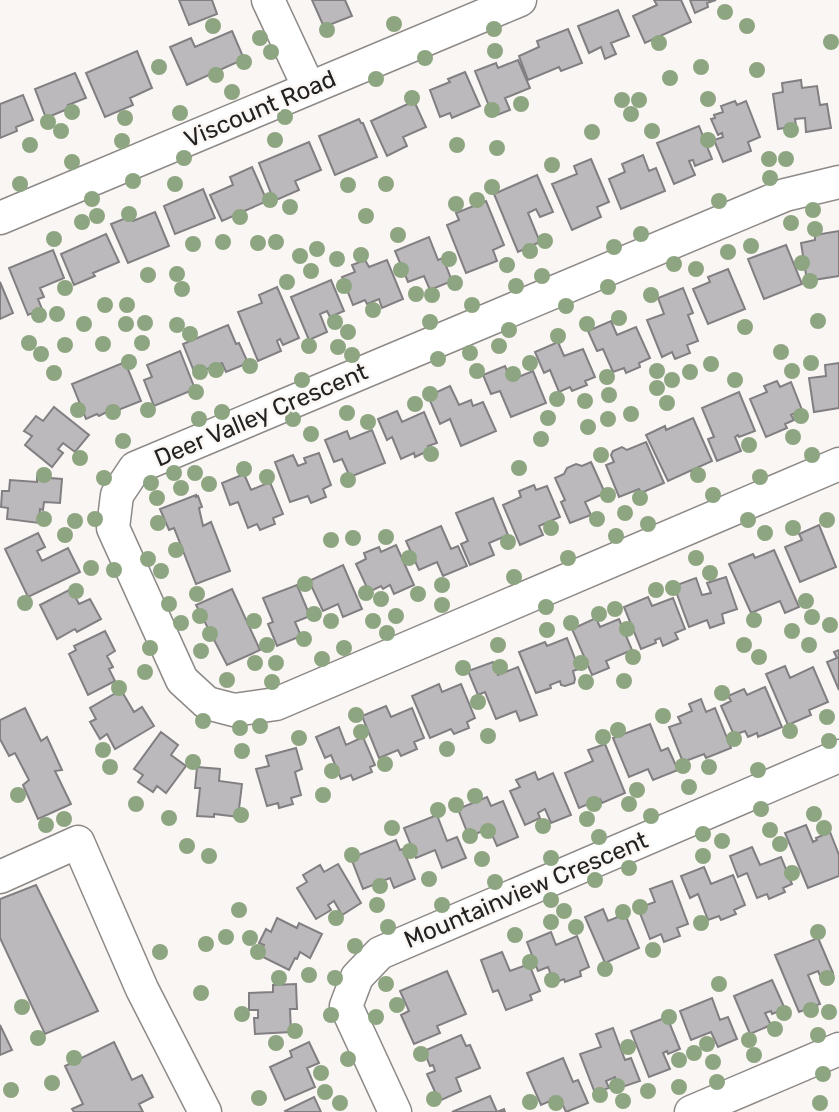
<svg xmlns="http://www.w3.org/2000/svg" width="839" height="1112" font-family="Rubik,sans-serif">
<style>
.building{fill:#bbb9bc;stroke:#827f83;stroke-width:2}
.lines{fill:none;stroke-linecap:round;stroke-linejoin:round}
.minor-casing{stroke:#8d8987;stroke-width:35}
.minor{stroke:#fff;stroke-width:32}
.tree{fill:#8da581}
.labels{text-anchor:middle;stroke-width:5;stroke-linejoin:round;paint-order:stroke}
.street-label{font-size:24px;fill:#232221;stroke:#faf6f3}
</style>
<rect width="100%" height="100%" fill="#faf6f3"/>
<path class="building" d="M179,0H212L217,14L189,25Z
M312,0H345L352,16L324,27Z
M654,0H681L691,22L645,43L633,16L657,5Z
M690,0H716L707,3L708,7L695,13Z
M618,10L629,36L611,43L616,54L605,59L601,47L589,53L578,26Z
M568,29L582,63L561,71L559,67L528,80L519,56L539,47L537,41Z
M232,31L244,59L187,85L170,47L191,38L195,47Z
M137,51L152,88L130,98L133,105L105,117L86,73Z
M518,60L530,88L505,98L510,110L497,115L492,104L489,106L475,71L496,63L498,68Z
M465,72L480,106L452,118L450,113L440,117L430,90L450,82L448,79Z
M75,73L86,98L68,105L70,108L46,118L35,89Z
M801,80L802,88L817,86L820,105L827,104L831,128L806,132L805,118L795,119L796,126L778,129L773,94L783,92L782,83Z
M23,95L33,120L16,127L17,131L0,138V104Z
M414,101L426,127L403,137L407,146L387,156L371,121Z
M735,101L737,105L746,101L760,137L748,142L751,151L723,162L714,140L723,137L722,133L718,135L711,119L715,118L714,115L723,112L721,106Z
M359,119L361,123H363L377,157L335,175L319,136Z
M699,126L712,159L695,166L693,160L689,161L695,175L674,184L657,143Z
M309,142L321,170L295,181L299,190L274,201L259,163Z
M643,155L649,171L656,168L665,191L621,209L609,179L625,172L622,164Z
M591,159L609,202L597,207L601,217L572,230L552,184L577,174L574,166Z
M252,167L267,201L222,221L210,195L233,185L230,177Z
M537,175L553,212L540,217L536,209L528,213L540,242L518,252L494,194Z
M203,189L215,218L175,234L164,206Z
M486,201L504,245L493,250L497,261L466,273L447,225L459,220L456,213Z
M155,212L169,246L128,263L111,224L131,216L133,221Z
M839,231V276L807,281L801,243L815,240V235Z
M106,234L119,262L93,273L95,276L74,285L61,254Z
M429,237L438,260L443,258L452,281L430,290L424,276L408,282L395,251Z
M786,245L802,284L764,299L748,259Z
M53,250L64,278L40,288L44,297L38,299L42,309L28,315L9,268Z
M365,260L369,267L387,260L403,299L382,308L379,299L367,304L365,300L353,305L342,277L355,272L352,265Z
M728,269L745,309L708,324L693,289L710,282L708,277Z
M331,280L344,311L330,317L327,311L320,314L327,332L309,340L291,297Z
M0,282L13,313L0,319Z
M277,287L299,338L283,345L280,339L277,341L281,351L258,361L238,312L262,303L259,295Z
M683,288L693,313L688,315L698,341L687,345L690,353L675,359L672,352L662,357L647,320L664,314L658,298Z
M611,321L617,335L636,327L650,358L639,363L640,367L626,373L624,368L613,372L603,349L597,351L588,331Z
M228,325L236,344L239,343L248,363L226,372L222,363L195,374L183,344Z
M558,342L564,356L583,349L595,377L585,381L587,385L572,391L570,387L559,392L550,370L544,373L535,352Z
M180,351L195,389L154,406L144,380L152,377L147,365Z
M125,362L141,401L118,410L116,407L99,416L97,414L86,419L72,384Z
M839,363V408L814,412L809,378L826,376L825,365Z
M505,366L511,380L533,371L546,403L511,417L500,391L491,394L483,375Z
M777,381L780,387L791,382L802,410L791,415L794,420L785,424L787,428L766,437L750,399L767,392L764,386Z
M450,386L459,405L471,400L473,406L483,402L496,431L461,446L450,419L440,424L428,396Z
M739,392L755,431L739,437L738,435L735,437L741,451L717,461L708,439L714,437L702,408Z
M54,407L89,435L75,452L63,443L58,449L63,453L52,467L25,445L32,436L24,431L36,416L43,421Z
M397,411L402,422L424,412L437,443L428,446L430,450L415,457L414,453L401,459L392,437L387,440L378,419Z
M693,418L712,461L668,481L646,435L665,426L666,430Z
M372,430L385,463L350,477L342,459L334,462L325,440L347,431L350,439Z
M646,442L664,483L641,493L639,489L619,497L606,465L614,462L611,455L613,451L622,447L627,450Z
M319,453L331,485L323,489L326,497L311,503L308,496L290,502L275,462L293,455L298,466L306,463L304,458Z
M591,462L605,493L585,502L591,515L570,523L561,502L565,500L555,478L564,474L567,468L576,464L582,466Z
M244,474L251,490L270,482L283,514L273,518L275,524L260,530L257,524L248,528L238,502L230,505L222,483Z
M37,477L62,479L60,503L44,502L43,510L40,509L39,523L7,519L8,508L1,507L2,491H9L10,480L37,482Z
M534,485L536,490L547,486L560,517L539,526L543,535L520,545L503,505L521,497L519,491Z
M196,495V497L198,496L202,507L199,508L203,526L211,522L230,571L196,584L174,528L169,530L160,509Z
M493,498L508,535L489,543L494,555L470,565L461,544L468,541L456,513Z
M819,525L836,567L800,582L785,547L802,540L799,534Z
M441,526L451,549L458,546L467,566L443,576L437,562L419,570L406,541Z
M38,533L45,547L37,551L42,561L68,548L80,572L28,597L5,549Z
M396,545L414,585L394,594L390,585L383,589L381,586L369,592L356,564L366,559L364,553L379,547L381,552Z
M774,550L799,607L785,613L780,601L751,613L729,564L753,554L755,558Z
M343,565L362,609L343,617L338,604L323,611L309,581Z
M726,577L737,609L722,614L724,623L710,628L707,620L689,627L674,586L696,578L702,595L711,593L707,583Z
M297,585L310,616L295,622L301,636L277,646L268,624L273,622L263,598Z
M71,589L79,604L90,599L101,619L77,632L75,629L57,639L40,605Z
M232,589L260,650L227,665L196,605Z
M648,597L652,606L673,598L685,629L675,633L678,639L663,646L660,638L655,640L656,643L641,649L624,607Z
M596,618L600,627L619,619L632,650L606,661L609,668L592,675L572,629Z
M105,631L115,651L107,656L113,667L109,669L115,681L88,695L69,654L76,650L74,646Z
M567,638L579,669L573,671L575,679L574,683L565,686L561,685L560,681L550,685L551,688L536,693L519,652L545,642L547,646Z
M839,650V690L827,662L837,658L834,652Z
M493,662L498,675L518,667L537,715L520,721L516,711L496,719L485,692L478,695L468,671Z
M785,666L790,678L813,667L828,702L809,710L811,715L788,725L766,674Z
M439,684L442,692L461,684L475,718L467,722L469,728L454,734L451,729L430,738L412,696Z
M765,687L782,727L758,737L757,733L748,737L745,731L734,735L721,706L731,701L728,696L744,689L747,695Z
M121,690L134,712L142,707L154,726L115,749L107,734L100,739L90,722L96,719L90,708Z
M701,699L706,712L715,708L731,748L706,758L704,754L683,762L669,727L681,723L678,717L692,711L689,704Z
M386,706L391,717L412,708L424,738L414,742L417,749L401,756L398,750L379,758L362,716Z
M25,708L41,741L47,737L62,770L55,771L71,804L38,819L23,785L29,780L15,753L9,756L0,739V720Z
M650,724L661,751L668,748L678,770L653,780L648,769L629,777L613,738Z
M339,727L346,745L363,737L375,765L370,767L372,772L353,780L351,775L341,779L331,755L325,758L316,737Z
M161,732L178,745L171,755L186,766L166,793L157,786L153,792L138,782L143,775L134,769Z
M605,744L625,793L602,803L600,799L579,808L565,773L593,761L588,750Z
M296,748L302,769L295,772L301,795L291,798L293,804L279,808L278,803L267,806L256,769L269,766L266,756Z
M197,767L220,769L219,781L242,784L238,817L214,814V817L197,816L200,788H195Z
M535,772L538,780L553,773L571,815L551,823L545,809L538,813L540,818L525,825L510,791L520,787L516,780Z
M487,797L491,806L503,801L518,837L497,846L489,828L469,837L458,809Z
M437,815L447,841L457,837L466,858L442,868L435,850L416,858L404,828Z
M806,825L813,842L817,840L816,838L830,832L839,855V876L808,888L785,833Z
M396,840L400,850L403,849L415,879L394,888L390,878L363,889L351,858Z
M752,847L760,865L781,857L792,884L783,888L785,892L769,899L767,894L757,898L747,873L738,877L730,856Z
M338,864L361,903L342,915L334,901L328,905L331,910L316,919L297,888L307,882L303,875L320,865L324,872Z
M704,867L711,884L733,875L745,905L734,910L736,914L721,920L719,916L708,920L698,894L690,898L681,876Z
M672,881L688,924L677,928L680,936L664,942L661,934L650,939L638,908L655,902L650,889Z
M36,885L98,1011L45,1034L0,938V899Z
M603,909L608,921L625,914L639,948L605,963L585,917Z
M277,918L297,928L299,923L322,934L310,958L300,952L297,959L295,958L289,970L259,955L264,945L259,943L266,929L271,932Z
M551,932L556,945L577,936L589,967L580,971L581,976L565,982L564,979L554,983L548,967L538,971L527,942Z
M818,938L833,973L821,978L818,971L808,975L820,1004L799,1012L775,955Z
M502,952L510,971L529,964L540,991L530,995L532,1000L506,1010L498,990L493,992L481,960Z
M447,971L466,1014L437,1026L440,1033L414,1044L401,1015L409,1011L400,991Z
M772,980L785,1009L772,1014L771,1011L765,1013L771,1025L750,1034L734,996Z
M296,984L297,1009H290L291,1032L255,1034L254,1018H258V1010H249V993L273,992V985Z
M712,998L720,1020L728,1017L737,1039L718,1047L711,1032L691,1040L680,1011Z
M667,1017L680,1049L668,1054L667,1051L663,1053L670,1069L649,1077L631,1031Z
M0,1025L12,1050L0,1055Z
M613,1028L625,1060L631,1058L640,1081L619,1088L615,1077L606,1081L609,1088L595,1093L580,1054L601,1047L596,1034Z
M461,1035L466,1046L470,1045L480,1068L456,1078L461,1091L439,1101L427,1074L435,1071L433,1065L430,1066L424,1051Z
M114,1042L132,1080L142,1075L153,1097L139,1104L143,1112H74L72,1109L83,1104L65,1066Z
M309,1042L319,1063L307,1068L315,1087L285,1100L270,1067L292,1057L290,1051Z
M563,1058L573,1082L578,1080L588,1103L566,1112L559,1097L541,1105L527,1073Z
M490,1096L497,1112L504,1109L505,1112H452Z
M314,1097L321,1112H286L285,1111Z"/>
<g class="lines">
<defs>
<path id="minor" d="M268,0L309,88
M839,182L785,195L135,468L117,495L113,528L182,680L207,703L234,710L276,704L839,464
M0,218L520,0
M0,877L78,842L142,989L205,1112
M395,1112L346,1006L357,977L380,953L839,756
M691,1112L839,1049"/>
</defs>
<use href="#minor" class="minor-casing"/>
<use href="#minor" class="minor"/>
</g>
<g class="tree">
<circle cx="725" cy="12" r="8"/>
<circle cx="394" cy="24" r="8"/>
<circle cx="213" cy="26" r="8"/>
<circle cx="747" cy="26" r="8"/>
<circle cx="494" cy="29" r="8"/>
<circle cx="327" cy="30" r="8"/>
<circle cx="260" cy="38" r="8"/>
<circle cx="831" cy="42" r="8"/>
<circle cx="659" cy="43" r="8"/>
<circle cx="495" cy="51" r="8"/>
<circle cx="271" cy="52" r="8"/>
<circle cx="425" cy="58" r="8"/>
<circle cx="244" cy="62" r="8"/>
<circle cx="159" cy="67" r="8"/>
<circle cx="701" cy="67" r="8"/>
<circle cx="757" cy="70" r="8"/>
<circle cx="216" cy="75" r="8"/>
<circle cx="670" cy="78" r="8"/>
<circle cx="376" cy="79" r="8"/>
<circle cx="232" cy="92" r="8"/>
<circle cx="412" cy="98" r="8"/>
<circle cx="708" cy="99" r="8"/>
<circle cx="622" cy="100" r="8"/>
<circle cx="639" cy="100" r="8"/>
<circle cx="521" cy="104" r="8"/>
<circle cx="492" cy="110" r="8"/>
<circle cx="72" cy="112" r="8"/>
<circle cx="180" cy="113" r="8"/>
<circle cx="631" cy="114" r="8"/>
<circle cx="285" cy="117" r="8"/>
<circle cx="125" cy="118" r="8"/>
<circle cx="48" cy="122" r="8"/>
<circle cx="791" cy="130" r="8"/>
<circle cx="61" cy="131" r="8"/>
<circle cx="652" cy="131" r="8"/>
<circle cx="592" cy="132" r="8"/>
<circle cx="275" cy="140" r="8"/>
<circle cx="708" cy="140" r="8"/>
<circle cx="122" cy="141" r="8"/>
<circle cx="30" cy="145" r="8"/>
<circle cx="457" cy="145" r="8"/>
<circle cx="497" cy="148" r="8"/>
<circle cx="184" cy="158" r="8"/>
<circle cx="769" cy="159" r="8"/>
<circle cx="786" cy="159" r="8"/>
<circle cx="72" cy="162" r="8"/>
<circle cx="552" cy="165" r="8"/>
<circle cx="770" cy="178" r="8"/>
<circle cx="133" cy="181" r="8"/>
<circle cx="20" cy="184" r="8"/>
<circle cx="175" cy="184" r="8"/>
<circle cx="386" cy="184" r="8"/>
<circle cx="348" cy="185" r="8"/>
<circle cx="492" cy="187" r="8"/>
<circle cx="92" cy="199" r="8"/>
<circle cx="270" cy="200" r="8"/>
<circle cx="477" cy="200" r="8"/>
<circle cx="719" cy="201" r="8"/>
<circle cx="456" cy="204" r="8"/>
<circle cx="290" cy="207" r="8"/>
<circle cx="813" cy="210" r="8"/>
<circle cx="129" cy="214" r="8"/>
<circle cx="97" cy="216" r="8"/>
<circle cx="366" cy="216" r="8"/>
<circle cx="240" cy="217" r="8"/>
<circle cx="82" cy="222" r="8"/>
<circle cx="791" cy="223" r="8"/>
<circle cx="815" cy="229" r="8"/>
<circle cx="641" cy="234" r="8"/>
<circle cx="398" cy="235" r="8"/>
<circle cx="54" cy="239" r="8"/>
<circle cx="545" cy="241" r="8"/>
<circle cx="223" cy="242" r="8"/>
<circle cx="276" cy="242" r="8"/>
<circle cx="258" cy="243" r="8"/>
<circle cx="193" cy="244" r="8"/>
<circle cx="751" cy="246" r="8"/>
<circle cx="614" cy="247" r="8"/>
<circle cx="317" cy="249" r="8"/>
<circle cx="530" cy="251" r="8"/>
<circle cx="728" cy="252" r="8"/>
<circle cx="361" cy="255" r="8"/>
<circle cx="300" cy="256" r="8"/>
<circle cx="337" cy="259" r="8"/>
<circle cx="449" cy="259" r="8"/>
<circle cx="802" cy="263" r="8"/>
<circle cx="674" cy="264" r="8"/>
<circle cx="507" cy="265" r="8"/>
<circle cx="696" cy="269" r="8"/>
<circle cx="401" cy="270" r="8"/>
<circle cx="311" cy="271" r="8"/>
<circle cx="177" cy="274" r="8"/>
<circle cx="148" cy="275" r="8"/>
<circle cx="542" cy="276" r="8"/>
<circle cx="810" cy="281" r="8"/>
<circle cx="287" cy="282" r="8"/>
<circle cx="455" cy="283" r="8"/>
<circle cx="344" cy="286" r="8"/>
<circle cx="516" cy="286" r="8"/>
<circle cx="608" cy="287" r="8"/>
<circle cx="65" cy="288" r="8"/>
<circle cx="182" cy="289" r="8"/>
<circle cx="416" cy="294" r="8"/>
<circle cx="432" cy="295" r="8"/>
<circle cx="651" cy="295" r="8"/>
<circle cx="105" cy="305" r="8"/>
<circle cx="127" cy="305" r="8"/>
<circle cx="472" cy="305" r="8"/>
<circle cx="566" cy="306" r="8"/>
<circle cx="373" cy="310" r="8"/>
<circle cx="57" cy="314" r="8"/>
<circle cx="39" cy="315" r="8"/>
<circle cx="619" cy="318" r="8"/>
<circle cx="818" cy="321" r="8"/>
<circle cx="335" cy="322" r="8"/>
<circle cx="430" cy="322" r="8"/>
<circle cx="145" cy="323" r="8"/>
<circle cx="84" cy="324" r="8"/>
<circle cx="126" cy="324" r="8"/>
<circle cx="587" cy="324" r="8"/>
<circle cx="177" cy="325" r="8"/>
<circle cx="745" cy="327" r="8"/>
<circle cx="509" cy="330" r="8"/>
<circle cx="348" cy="332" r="8"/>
<circle cx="190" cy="334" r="8"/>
<circle cx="558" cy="336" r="8"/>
<circle cx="29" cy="343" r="8"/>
<circle cx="142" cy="343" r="8"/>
<circle cx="103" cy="344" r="8"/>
<circle cx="65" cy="345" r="8"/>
<circle cx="309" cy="346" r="8"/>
<circle cx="499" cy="346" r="8"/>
<circle cx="338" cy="347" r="8"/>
<circle cx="781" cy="352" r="8"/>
<circle cx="470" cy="353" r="8"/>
<circle cx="41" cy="354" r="8"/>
<circle cx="352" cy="355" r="8"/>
<circle cx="438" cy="359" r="8"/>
<circle cx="129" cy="362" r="8"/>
<circle cx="530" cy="363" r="8"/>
<circle cx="811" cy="363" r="8"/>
<circle cx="711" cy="364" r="8"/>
<circle cx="250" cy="366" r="8"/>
<circle cx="216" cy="370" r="8"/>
<circle cx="477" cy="371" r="8"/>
<circle cx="657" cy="371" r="8"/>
<circle cx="792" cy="371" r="8"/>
<circle cx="200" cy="372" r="8"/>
<circle cx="690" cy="372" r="8"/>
<circle cx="54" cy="373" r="8"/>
<circle cx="513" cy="374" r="8"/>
<circle cx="607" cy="377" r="8"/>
<circle cx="302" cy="380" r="8"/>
<circle cx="672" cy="380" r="8"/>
<circle cx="735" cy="380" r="8"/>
<circle cx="657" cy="388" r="8"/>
<circle cx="196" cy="392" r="8"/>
<circle cx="430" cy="394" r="8"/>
<circle cx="609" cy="395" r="8"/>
<circle cx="557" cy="399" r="8"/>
<circle cx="585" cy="401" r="8"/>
<circle cx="667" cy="403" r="8"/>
<circle cx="415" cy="404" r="8"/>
<circle cx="78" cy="410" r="8"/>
<circle cx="148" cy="410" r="8"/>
<circle cx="113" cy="412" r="8"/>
<circle cx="222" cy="412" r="8"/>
<circle cx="347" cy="413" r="8"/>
<circle cx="631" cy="414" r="8"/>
<circle cx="801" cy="416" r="8"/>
<circle cx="548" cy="418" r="8"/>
<circle cx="199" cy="419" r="8"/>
<circle cx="293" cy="419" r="8"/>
<circle cx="608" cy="419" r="8"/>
<circle cx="368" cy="422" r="8"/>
<circle cx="588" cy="427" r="8"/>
<circle cx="311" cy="434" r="8"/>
<circle cx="793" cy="437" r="8"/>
<circle cx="541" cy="439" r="8"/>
<circle cx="123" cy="441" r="8"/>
<circle cx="749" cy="445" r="8"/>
<circle cx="431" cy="454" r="8"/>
<circle cx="601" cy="455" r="8"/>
<circle cx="812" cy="455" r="8"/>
<circle cx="80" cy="458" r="8"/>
<circle cx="519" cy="468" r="8"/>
<circle cx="244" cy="469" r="8"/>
<circle cx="174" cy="473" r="8"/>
<circle cx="195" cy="473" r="8"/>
<circle cx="44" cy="475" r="8"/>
<circle cx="698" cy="475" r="8"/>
<circle cx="267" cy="477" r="8"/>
<circle cx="760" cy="477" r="8"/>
<circle cx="104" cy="478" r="8"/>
<circle cx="348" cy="480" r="8"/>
<circle cx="151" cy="483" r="8"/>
<circle cx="209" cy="484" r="8"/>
<circle cx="181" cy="488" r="8"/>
<circle cx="608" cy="495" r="8"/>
<circle cx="713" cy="495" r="8"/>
<circle cx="157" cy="498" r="8"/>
<circle cx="640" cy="498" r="8"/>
<circle cx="625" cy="513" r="8"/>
<circle cx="44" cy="519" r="8"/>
<circle cx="95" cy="519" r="8"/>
<circle cx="597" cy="519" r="8"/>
<circle cx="748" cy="520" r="8"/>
<circle cx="827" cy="520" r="8"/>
<circle cx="75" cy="521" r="8"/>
<circle cx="158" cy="523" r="8"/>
<circle cx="648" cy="524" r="8"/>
<circle cx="551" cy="528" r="8"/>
<circle cx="793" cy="528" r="8"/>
<circle cx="765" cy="533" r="8"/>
<circle cx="65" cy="535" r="8"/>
<circle cx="616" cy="536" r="8"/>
<circle cx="386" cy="537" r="8"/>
<circle cx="353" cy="538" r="8"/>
<circle cx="331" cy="540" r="8"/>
<circle cx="508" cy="542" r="8"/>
<circle cx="176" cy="550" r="8"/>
<circle cx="409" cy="558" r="8"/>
<circle cx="568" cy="558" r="8"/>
<circle cx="696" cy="558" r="8"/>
<circle cx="148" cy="559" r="8"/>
<circle cx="91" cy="568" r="8"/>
<circle cx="114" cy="570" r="8"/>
<circle cx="161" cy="571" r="8"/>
<circle cx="710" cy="573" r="8"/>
<circle cx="514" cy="577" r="8"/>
<circle cx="305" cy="584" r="8"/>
<circle cx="442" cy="585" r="8"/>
<circle cx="673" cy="588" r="8"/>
<circle cx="656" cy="590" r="8"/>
<circle cx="76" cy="591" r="8"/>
<circle cx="366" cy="593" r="8"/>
<circle cx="197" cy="594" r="8"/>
<circle cx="418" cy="594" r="8"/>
<circle cx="381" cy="599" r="8"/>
<circle cx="806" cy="601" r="8"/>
<circle cx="25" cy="603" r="8"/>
<circle cx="169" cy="604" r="8"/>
<circle cx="442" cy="605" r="8"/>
<circle cx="546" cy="607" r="8"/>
<circle cx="615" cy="609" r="8"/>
<circle cx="314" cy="614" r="8"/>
<circle cx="599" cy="614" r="8"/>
<circle cx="200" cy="616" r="8"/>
<circle cx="396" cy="616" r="8"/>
<circle cx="812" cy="617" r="8"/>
<circle cx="754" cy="620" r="8"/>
<circle cx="254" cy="621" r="8"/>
<circle cx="331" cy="621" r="8"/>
<circle cx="373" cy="621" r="8"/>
<circle cx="181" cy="623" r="8"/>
<circle cx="571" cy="623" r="8"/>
<circle cx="830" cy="625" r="8"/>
<circle cx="627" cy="629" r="8"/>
<circle cx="547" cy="630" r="8"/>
<circle cx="792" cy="631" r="8"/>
<circle cx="387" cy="633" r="8"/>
<circle cx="210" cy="634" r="8"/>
<circle cx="304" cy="639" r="8"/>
<circle cx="267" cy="645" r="8"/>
<circle cx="498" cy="645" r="8"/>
<circle cx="744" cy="645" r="8"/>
<circle cx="809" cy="645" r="8"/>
<circle cx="150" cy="648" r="8"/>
<circle cx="344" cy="648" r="8"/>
<circle cx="201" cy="651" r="8"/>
<circle cx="633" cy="657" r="8"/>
<circle cx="759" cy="657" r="8"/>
<circle cx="322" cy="659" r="8"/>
<circle cx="255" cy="663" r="8"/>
<circle cx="276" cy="663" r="8"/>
<circle cx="581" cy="663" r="8"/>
<circle cx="500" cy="667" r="8"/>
<circle cx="463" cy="668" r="8"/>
<circle cx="145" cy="672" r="8"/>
<circle cx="227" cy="680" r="8"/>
<circle cx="624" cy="681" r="8"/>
<circle cx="272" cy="682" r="8"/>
<circle cx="586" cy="682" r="8"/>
<circle cx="119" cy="688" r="8"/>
<circle cx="722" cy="693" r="8"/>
<circle cx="478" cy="702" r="8"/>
<circle cx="356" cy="715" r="8"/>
<circle cx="663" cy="716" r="8"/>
<circle cx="827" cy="717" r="8"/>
<circle cx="203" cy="721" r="8"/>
<circle cx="260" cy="726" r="8"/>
<circle cx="240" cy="728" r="8"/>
<circle cx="618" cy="730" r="8"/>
<circle cx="790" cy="731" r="8"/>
<circle cx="361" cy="732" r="8"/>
<circle cx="488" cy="736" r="8"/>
<circle cx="603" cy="737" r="8"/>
<circle cx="299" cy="738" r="8"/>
<circle cx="734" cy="739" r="8"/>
<circle cx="829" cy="741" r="8"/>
<circle cx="447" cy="749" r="8"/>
<circle cx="103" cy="750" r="8"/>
<circle cx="242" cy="751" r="8"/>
<circle cx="193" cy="762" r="8"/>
<circle cx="385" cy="764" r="8"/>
<circle cx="683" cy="766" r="8"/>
<circle cx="110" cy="767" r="8"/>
<circle cx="709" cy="767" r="8"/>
<circle cx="758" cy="770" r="8"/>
<circle cx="332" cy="771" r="8"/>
<circle cx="689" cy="787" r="8"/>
<circle cx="637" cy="790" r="8"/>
<circle cx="18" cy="795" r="8"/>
<circle cx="323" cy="795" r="8"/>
<circle cx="475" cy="796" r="8"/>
<circle cx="136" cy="804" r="8"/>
<circle cx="594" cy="804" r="8"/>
<circle cx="629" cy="804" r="8"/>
<circle cx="456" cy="805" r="8"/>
<circle cx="761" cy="809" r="8"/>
<circle cx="438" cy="810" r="8"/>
<circle cx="814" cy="814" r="8"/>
<circle cx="241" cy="815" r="8"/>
<circle cx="651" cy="816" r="8"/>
<circle cx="169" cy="818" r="8"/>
<circle cx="64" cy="819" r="8"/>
<circle cx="587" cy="819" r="8"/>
<circle cx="46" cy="825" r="8"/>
<circle cx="543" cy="826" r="8"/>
<circle cx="392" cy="828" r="8"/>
<circle cx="824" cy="828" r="8"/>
<circle cx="770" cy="830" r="8"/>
<circle cx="488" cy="831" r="8"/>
<circle cx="703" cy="834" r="8"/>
<circle cx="470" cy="836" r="8"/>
<circle cx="599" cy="837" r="8"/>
<circle cx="722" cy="841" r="8"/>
<circle cx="780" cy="844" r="8"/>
<circle cx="187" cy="846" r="8"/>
<circle cx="410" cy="851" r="8"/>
<circle cx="352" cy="855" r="8"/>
<circle cx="209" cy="856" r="8"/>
<circle cx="703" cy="856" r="8"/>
<circle cx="551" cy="858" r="8"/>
<circle cx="482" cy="859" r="8"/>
<circle cx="629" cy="868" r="8"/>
<circle cx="792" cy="873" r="8"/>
<circle cx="429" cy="879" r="8"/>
<circle cx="595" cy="880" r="8"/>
<circle cx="495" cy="882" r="8"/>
<circle cx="380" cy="886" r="8"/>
<circle cx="551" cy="900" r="8"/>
<circle cx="377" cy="905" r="8"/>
<circle cx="442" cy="905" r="8"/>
<circle cx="640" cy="907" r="8"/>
<circle cx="239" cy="910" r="8"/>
<circle cx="564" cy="911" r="8"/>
<circle cx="623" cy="912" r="8"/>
<circle cx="336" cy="918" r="8"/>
<circle cx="551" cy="922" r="8"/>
<circle cx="701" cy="923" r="8"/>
<circle cx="388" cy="927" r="8"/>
<circle cx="576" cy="927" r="8"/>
<circle cx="818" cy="932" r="8"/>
<circle cx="515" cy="935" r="8"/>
<circle cx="226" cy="937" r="8"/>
<circle cx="250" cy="938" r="8"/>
<circle cx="206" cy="944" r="8"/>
<circle cx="355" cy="946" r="8"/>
<circle cx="653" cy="950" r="8"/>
<circle cx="160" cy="952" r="8"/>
<circle cx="258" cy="952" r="8"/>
<circle cx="530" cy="962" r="8"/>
<circle cx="605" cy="969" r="8"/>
<circle cx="309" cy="975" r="8"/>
<circle cx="279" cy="978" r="8"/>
<circle cx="335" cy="978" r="8"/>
<circle cx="827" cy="978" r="8"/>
<circle cx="552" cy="980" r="8"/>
<circle cx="386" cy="984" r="8"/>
<circle cx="719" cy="984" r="8"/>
<circle cx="201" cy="993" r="8"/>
<circle cx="397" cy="1005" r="8"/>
<circle cx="22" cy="1007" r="8"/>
<circle cx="811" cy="1010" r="8"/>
<circle cx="829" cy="1012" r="8"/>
<circle cx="784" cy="1013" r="8"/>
<circle cx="242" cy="1014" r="8"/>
<circle cx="331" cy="1015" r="8"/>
<circle cx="376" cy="1017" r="8"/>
<circle cx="669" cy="1017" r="8"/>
<circle cx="775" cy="1029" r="8"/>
<circle cx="295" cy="1031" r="8"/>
<circle cx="818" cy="1035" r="8"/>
<circle cx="38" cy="1038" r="8"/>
<circle cx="749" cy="1040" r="8"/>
<circle cx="276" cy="1043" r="8"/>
<circle cx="707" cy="1044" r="8"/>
<circle cx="628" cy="1047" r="8"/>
<circle cx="694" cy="1053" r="8"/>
<circle cx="421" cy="1054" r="8"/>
<circle cx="754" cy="1055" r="8"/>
<circle cx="74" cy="1058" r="8"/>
<circle cx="348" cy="1059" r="8"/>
<circle cx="679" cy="1060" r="8"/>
<circle cx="713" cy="1062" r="8"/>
<circle cx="321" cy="1073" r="8"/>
<circle cx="823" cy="1074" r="8"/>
<circle cx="717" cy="1082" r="8"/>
<circle cx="52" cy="1083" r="8"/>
<circle cx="617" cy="1086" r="8"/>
<circle cx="679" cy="1087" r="8"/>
<circle cx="11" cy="1090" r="8"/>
<circle cx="648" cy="1091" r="8"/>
<circle cx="325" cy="1092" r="8"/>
<circle cx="600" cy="1095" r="8"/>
<circle cx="259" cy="1098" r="8"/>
<circle cx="434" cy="1099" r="8"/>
<circle cx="623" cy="1101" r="8"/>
<circle cx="530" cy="1102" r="8"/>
<circle cx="340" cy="1103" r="8"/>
<circle cx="556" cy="1103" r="8"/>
<circle cx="820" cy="1103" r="8"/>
</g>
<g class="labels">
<g class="street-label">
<text transform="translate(260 109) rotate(-23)" y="8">Viscount Road</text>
<text transform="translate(261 415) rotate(-23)" y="8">Deer Valley Crescent</text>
<text transform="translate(526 890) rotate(-23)" y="8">Mountainview Crescent</text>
</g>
</g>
</svg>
